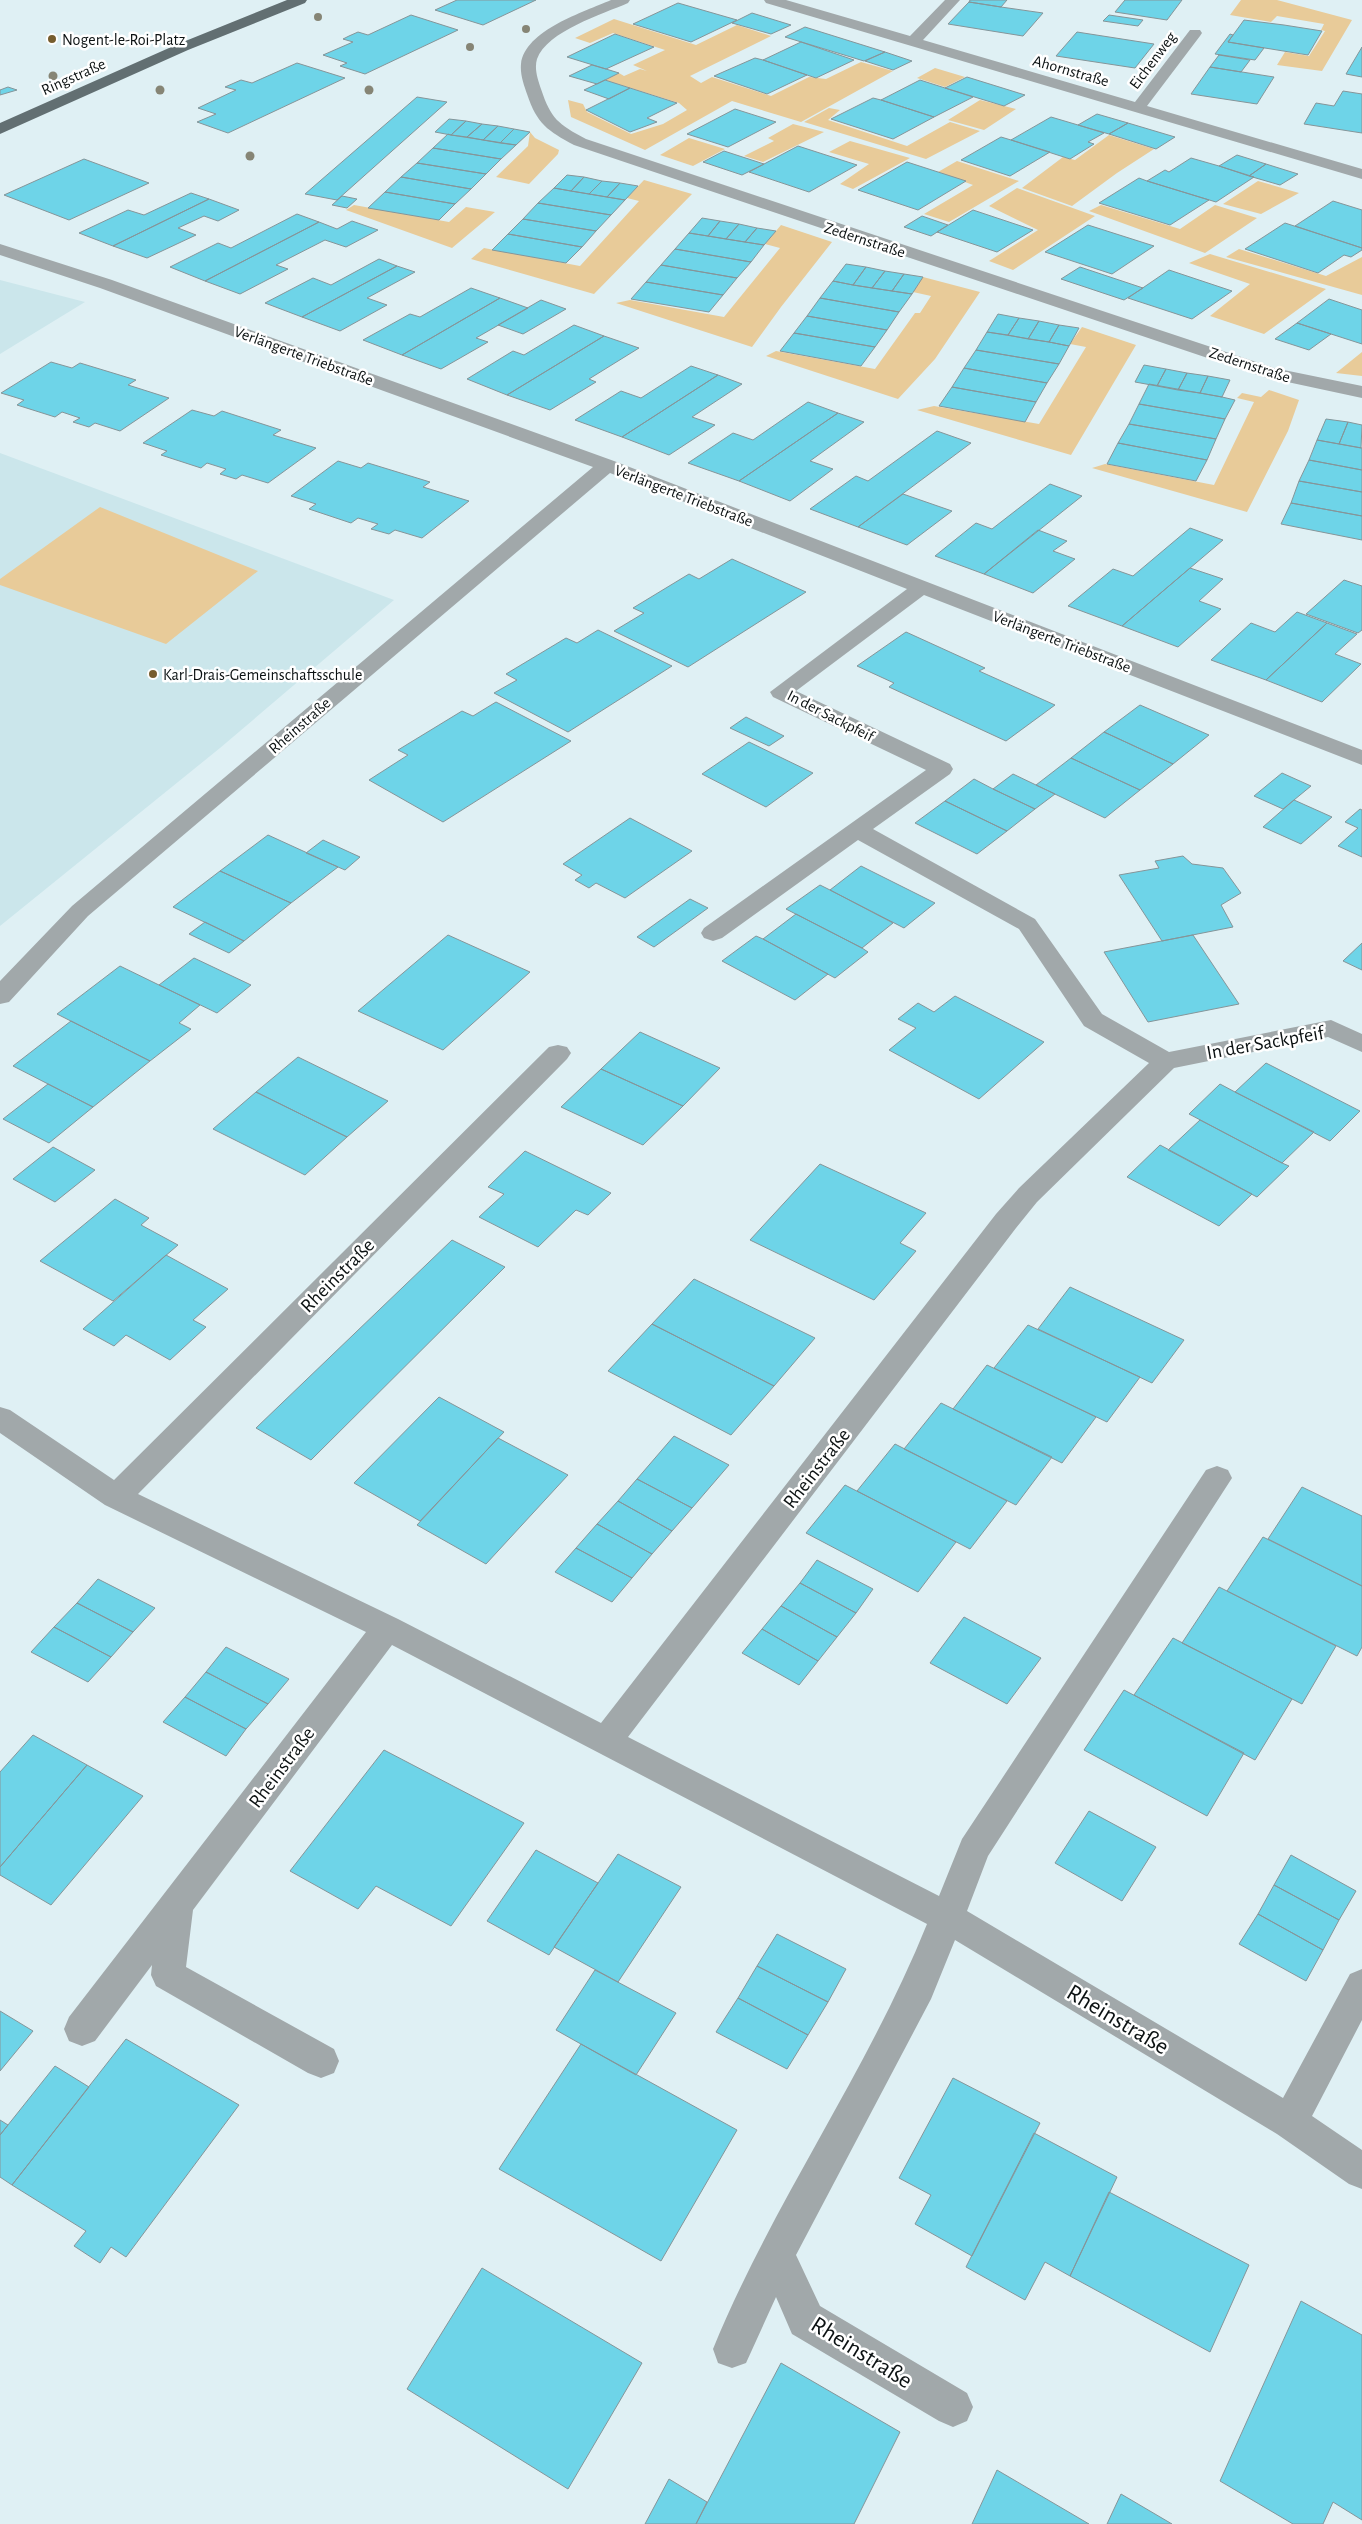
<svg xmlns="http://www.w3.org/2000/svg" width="1362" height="2524" font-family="'Alegreya Sans',sans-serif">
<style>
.built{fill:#cbe6eb}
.green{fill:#e8cb99}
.building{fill:#6ed4e8;stroke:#859599}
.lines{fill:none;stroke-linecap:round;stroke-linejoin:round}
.minor{fill:#a1a8aa;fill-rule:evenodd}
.major{fill:#626f72;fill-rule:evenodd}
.tree{fill:#868575}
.poi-dot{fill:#765d2e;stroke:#fff;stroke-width:2}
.labels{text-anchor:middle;stroke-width:5;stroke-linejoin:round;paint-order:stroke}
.far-poi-label{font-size:16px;fill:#0b1112;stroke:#fff;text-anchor:start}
.far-street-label{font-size:16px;fill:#0b1112;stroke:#fff}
.street-label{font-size:20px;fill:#0b1112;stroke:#fff}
.near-street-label{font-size:24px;fill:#0b1112;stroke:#fff}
</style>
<rect width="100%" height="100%" fill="#dff0f4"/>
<path class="built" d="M0,280L85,302L0,354Z
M0,453L394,600L220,748L0,926Z"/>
<path class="green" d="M1241,0H1277L1352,20L1322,71L1277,65L1285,52L1309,56L1325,31L1321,30L1324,24L1277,16L1271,22L1230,15Z
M614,19L696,45L737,25L771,36L690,76L701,83L712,77L771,96L809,77L826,79L861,62L893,71L801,122L732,101L645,150L571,117L568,100L583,104L587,112L631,134L663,124L687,110L679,103L605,80L619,73L624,76L640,69L647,71L633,65L665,50L613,33L590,43L575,38Z
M935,68L965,77L945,87L917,78Z
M980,100L1016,109L984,130L948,120Z
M829,108L840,110L828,120L907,146L950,122L980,131L926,159L804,122Z
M793,124L824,132L763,162L744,156L774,141L768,138Z
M530,132L535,138L559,150L558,154L529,184L496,177L528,146Z
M1109,135L1154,149L1117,173L1072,206L1022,188L1063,157L1075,160Z
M689,138L725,149L693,166L660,155Z
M850,141L910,158L853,189L840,184L869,164L829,152Z
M957,161L1019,181L949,222L924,214L973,185L938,172Z
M644,180L692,194L594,294L471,259L484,248L580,266L639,201L627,198Z
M1258,181L1299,193L1261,214L1223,204Z
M1017,188L1095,216L1013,270L989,261L1038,230L989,206Z
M354,205L449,222L466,207L495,212L452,248L346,210Z
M1101,205L1180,229L1215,205L1257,218L1205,253L1089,211Z
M781,225L832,242L781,307L752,347L616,303L630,300L724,317L780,248L765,244Z
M1239,249L1326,276L1362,257V295L1226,257Z
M1210,254L1326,289L1264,334L1210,316L1250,284L1189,263Z
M923,277L980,292L935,359L898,399L766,356L776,351L875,369L915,313H920L931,296L913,292Z
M1082,327L1136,345L1071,455L917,410L934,406L1039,424L1086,347L1070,344Z
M1362,352V376L1336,373Z
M1269,390L1299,400L1288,431L1247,512L1092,468L1105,464L1214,485L1254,402L1237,398L1242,393L1261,397Z
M100,507L258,571L166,644L0,585V579Z"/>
<path class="building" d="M457,0H536L483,25L435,10Z
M970,0H1007L1001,7L969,2Z
M1125,0H1182L1167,20L1115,12Z
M969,2L1001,7L1043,13L1023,36L948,24Z
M678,3L737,20L691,42L633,24Z
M752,13L791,25L771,34L732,23Z
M411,15L458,30L365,74L340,66L347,63L323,55L353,42L343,39L349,36L358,32L368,35Z
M1109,15L1143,20L1138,26L1103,21Z
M1244,20L1284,25L1322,31L1308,55L1228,42Z
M805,27L885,52L864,61L785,37Z
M1077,32L1154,44L1135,68L1056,56Z
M615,34L654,47L606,69L567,57Z
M1230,34L1233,35L1228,42L1264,48L1255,60L1215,54Z
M801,42L854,60L816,78L763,60Z
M1362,47V77L1346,74Z
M885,52L912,61L893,70L865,61Z
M1219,55L1250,60L1241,72L1210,67Z
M755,58L763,60L807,75L767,94L714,76Z
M297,63L345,78L228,133L197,122L216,114L198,108L236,90L225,87L241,80L252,83Z
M592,65L606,69L619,73L597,84L569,76Z
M1210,67L1274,77L1257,104L1191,94Z
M967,77L1025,95L1004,106L945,88Z
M605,80L630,88L609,99L584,90Z
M920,80L945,88L973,97L934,117L881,100Z
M8,87L17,90L0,95V90Z
M630,88L677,103L647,118L657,122L630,132L586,110Z
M1343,91L1362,94V133L1304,124L1316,103L1334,106Z
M417,97L447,102L337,200L305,194Z
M873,98L881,100L934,117L893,139L831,119Z
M735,109L776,122L728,147L687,134Z
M1097,114L1128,123L1109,134L1078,125Z
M1051,117L1078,125L1104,133L1088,142L1094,144L1070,159L1011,140Z
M449,119L466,121L451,135L435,132Z
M466,121L482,124L467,137L451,135Z
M1128,123L1175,137L1156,149L1109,134Z
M482,124L498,126L483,140L467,137Z
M498,126L514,129L500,143L483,140Z
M514,129L530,132L516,145L500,143Z
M448,134L451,135L516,145L501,159L433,148Z
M1001,137L1011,140L1050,152L1010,176L961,160Z
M798,146L857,165L809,192L749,172Z
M433,148L501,159L486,174L417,163Z
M724,151L764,164L742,175L703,162Z
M1237,155L1266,164L1249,176L1219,166Z
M1191,158L1219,166L1254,177L1216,202L1147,181L1165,170L1169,172Z
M84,159L149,183L69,220L4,195Z
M907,162L938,172L966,181L918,210L858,190Z
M417,163L486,174L471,189L401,177Z
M1266,164L1298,174L1280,185L1249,176Z
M567,175L584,177L571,191L554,188Z
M401,177L471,189L455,204L385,192Z
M584,177L602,181L589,194L571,191Z
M1139,178L1147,181L1209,200L1170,225L1099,203Z
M602,181L620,183L607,197L589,194Z
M620,183L638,186L625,200L607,197Z
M554,188L571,191L625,200L611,215L538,203Z
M385,192L455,204L439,220L368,208Z
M191,193L209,199L113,246L79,233L128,210L144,215Z
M342,196L357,199L347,208L332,205Z
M209,199L239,210L218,221L204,216L178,228L196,235L147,258L113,246Z
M1333,201L1362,210V248L1295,226Z
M538,203L611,215L596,231L523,219Z
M973,210L1033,230L997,252L937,232Z
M297,214L319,222L205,281L170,267L218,243L231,248Z
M922,216L948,225L931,236L904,227Z
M702,218L720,221L708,236L689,233Z
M523,219L596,231L582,247L508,234Z
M352,221L378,230L346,247L325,240L276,265L288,269L240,294L205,281L319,222L337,229Z
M720,221L739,224L726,239L708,236Z
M1285,223L1362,248V250L1351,257L1344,255L1318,273L1245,249Z
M739,224L757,228L745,242L726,239Z
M1088,225L1154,246L1112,274L1045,252Z
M757,228L776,231L764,245L745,242Z
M689,233L745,242L764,245L751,262L675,249Z
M508,234L582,247L566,263L492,250Z
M675,249L751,262L737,278L661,265Z
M379,259L397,266L302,317L265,303L313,278L331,285Z
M846,264L866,267L853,285L833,281Z
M661,265L737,278L723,295L646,282Z
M397,266L415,272L367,298L387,305L340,331L302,317Z
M866,267L885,271L872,288L853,285Z
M1080,267L1143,288L1124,300L1061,279Z
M1169,270L1232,291L1192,319L1128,298Z
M885,271L904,274L892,291L872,288Z
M904,274L923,277L912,294L892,291Z
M833,281L853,285L912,294L899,312L820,298Z
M646,282L723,295L709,312L631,299Z
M471,288L500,298L402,355L363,340L410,314L420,317Z
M500,298L528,308L476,338L488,342L441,369L402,355Z
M820,298L899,312L887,330L807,316Z
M1329,299L1362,310V344L1297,323Z
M541,300L566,309L523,334L498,325Z
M998,314L1019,318L1008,335L987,332Z
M807,316L887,330L875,347L794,333Z
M1019,318L1039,321L1028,339L1008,335Z
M1039,321L1059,325L1049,342L1028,339Z
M1297,323L1331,334L1309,350L1275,339Z
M574,325L604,336L507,395L467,379L513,351L524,355Z
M1059,325L1079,328L1069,346L1049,342Z
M987,332L1049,342L1069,346L1059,364L976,350Z
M794,333L875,347L861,366L780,351Z
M604,336L639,348L589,379L596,382L550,410L507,395Z
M976,350L1059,364L1047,383L964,368Z
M51,362L72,368L80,363L136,380L128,385L169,398L120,431L95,423L89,427L73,422L80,418L62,412L55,417L17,405L24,400L1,393Z
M1144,365L1166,369L1157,386L1135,382Z
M691,366L718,375L622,437L575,420L621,391L641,398Z
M964,368L1047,383L1036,402L952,387Z
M1166,369L1187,373L1178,390L1157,386Z
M1187,373L1208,376L1200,393L1178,390Z
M718,375L742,384L692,417L715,425L669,455L622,437Z
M1208,376L1230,380L1222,397L1200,393Z
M1149,384L1222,397L1235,400L1225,419L1139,404Z
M952,387L1036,402L1025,422L939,406Z
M808,402L838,413L739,481L688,463L733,433L753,440Z
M1139,404L1225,419L1216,439L1129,424Z
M192,410L214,416L222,411L281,430L273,435L316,448L268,483L242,475L236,479L220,474L226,469L207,463L201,468L161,455L167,451L143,443Z
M838,413L864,422L810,461L833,469L790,501L739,481Z
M1326,419L1348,422L1339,444L1317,440Z
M1348,422L1362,425L1361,448L1339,444Z
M1129,424L1216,439L1207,460L1118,443Z
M937,431L971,443L858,527L810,509L856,476L868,481Z
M1317,440L1362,448V470L1309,460Z
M1118,443L1207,460L1196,481L1107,464Z
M1309,460L1362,470V492L1299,481Z
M338,461L361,468L368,463L430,482L423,487L469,501L422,538L395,530L389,534L371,529L378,524L358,518L351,523L309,509L316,504L291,496Z
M1299,481L1362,492V516L1291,503Z
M1050,484L1082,496L984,574L935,556L976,523L992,529Z
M903,494L952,511L907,545L858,527Z
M1291,503L1362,516V540L1281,524Z
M1190,528L1223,540L1122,626L1068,606L1113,569L1133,576Z
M1038,530L1067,541L1053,551L1075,559L1033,593L984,574Z
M732,559L806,592L688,667L614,631L644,613L633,608L689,574L699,579Z
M1190,568L1223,579L1199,601L1221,609L1178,647L1122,626Z
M1344,580L1362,586V630L1358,633L1306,614Z
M1297,612L1327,623L1266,680L1211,660L1251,623L1275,632Z
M1327,623L1357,634L1335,654L1361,664L1322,702L1266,680Z
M598,630L672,666L568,732L494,693L517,680L506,674L566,638L577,643Z
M906,632L985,668L979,671L1055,705L1006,741L889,687L894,683L857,666Z
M496,702L571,741L443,822L369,780L408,755L398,750L462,711L473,716Z
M1140,705L1209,735L1173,764L1104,732Z
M746,717L784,736L769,746L730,728Z
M1104,732L1173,764L1140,790L1071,758Z
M749,742L813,773L766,807L702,774Z
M1071,758L1140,790L1105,818L1036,785Z
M1282,773L1311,786L1283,809L1254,796Z
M1013,774L1036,785L1055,794L1035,809L993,789Z
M974,779L993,789L1035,809L1007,831L945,801Z
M1294,800L1332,817L1301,844L1263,827Z
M945,801L1007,831L977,854L915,823Z
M1360,809L1362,810V857L1338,846L1358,828L1345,822Z
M630,818L692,851L625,898L596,883L589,888L575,880L582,875L563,864Z
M268,835L338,867L291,903L220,871Z
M323,840L360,857L345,870L306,853Z
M1183,856L1192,864L1223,868L1241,893L1221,905L1233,927L1162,941L1119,875L1159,868L1155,861Z
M861,866L935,903L904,928L830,890Z
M220,871L291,903L244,941L173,907Z
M820,885L830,890L893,923L862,948L786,909Z
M690,899L708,908L654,947L637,937Z
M796,914L862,948L868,952L835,978L763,939Z
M205,922L244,941L229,953L189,934Z
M448,935L530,972L443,1050L358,1011Z
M1193,935L1239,1004L1148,1022L1104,952Z
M756,936L763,939L828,974L795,1000L722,961Z
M1362,943V970L1343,961Z
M194,958L251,985L217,1013L159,985Z
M120,966L200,1005L179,1023L191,1029L150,1061L57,1014Z
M955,996L1044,1042L979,1099L889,1050L916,1028L898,1019L918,1003L934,1012Z
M71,1021L150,1061L93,1107L13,1066Z
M640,1032L720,1068L683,1106L601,1069Z
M298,1057L388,1101L347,1137L256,1092Z
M1266,1063L1360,1111L1330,1141L1235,1092Z
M601,1069L683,1106L643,1145L561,1107Z
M48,1084L93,1107L49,1143L3,1119Z
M1220,1084L1235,1092L1314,1132L1282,1163L1189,1114Z
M256,1092L347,1137L305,1175L213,1129Z
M1200,1120L1282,1163L1289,1166L1257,1197L1168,1150Z
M1160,1145L1252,1194L1219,1226L1127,1177Z
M53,1147L95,1170L55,1202L13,1179Z
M525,1151L611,1193L588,1215L576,1210L538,1247L479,1217L504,1194L488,1187Z
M820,1164L926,1213L900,1243L916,1251L874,1300L750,1240Z
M115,1199L149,1218L141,1225L178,1245L113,1301L40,1261Z
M452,1240L505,1267L311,1460L256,1428Z
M166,1255L228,1289L193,1320L206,1327L170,1360L126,1335L114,1346L83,1329Z
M694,1279L815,1338L774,1386L652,1324Z
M1070,1287L1184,1340L1152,1383L1038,1329Z
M652,1324L774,1386L731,1435L608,1371Z
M1028,1325L1140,1377L1107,1422L994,1368Z
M987,1365L1096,1417L1062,1463L953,1409Z
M439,1397L504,1432L420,1521L354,1483Z
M941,1403L1052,1457L1016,1505L904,1449Z
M674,1436L729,1465L692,1508L637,1479Z
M498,1438L568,1475L486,1564L417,1525Z
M895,1444L1007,1501L970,1549L857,1491Z
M637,1479L692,1508L672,1531L618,1501Z
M845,1485L956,1542L918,1592L806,1533Z
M1302,1487L1362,1516V1586L1268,1539Z
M618,1501L672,1531L652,1554L597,1524Z
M597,1524L652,1554L632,1578L576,1548Z
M1263,1537L1362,1586V1647L1357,1656L1227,1591Z
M576,1548L632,1578L612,1602L555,1572Z
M817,1560L873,1589L856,1613L800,1583Z
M98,1579L155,1608L133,1632L77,1603Z
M800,1583L856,1613L837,1637L781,1606Z
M1219,1587L1336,1646L1302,1704L1182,1643Z
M77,1603L133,1632L111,1657L54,1627Z
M781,1606L837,1637L818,1661L762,1629Z
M964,1617L1041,1658L1007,1704L930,1663Z
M54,1627L111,1657L88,1682L31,1652Z
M762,1629L818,1661L799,1685L742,1653Z
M1173,1638L1292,1699L1255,1760L1134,1695Z
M226,1647L289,1679L268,1704L206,1672Z
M206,1672L268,1704L246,1729L185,1697Z
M1124,1690L1244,1753L1207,1816L1084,1750Z
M185,1697L246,1729L226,1756L163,1722Z
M33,1735L87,1765L0,1867V1772Z
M384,1750L524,1823L451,1926L376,1886L358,1909L290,1871Z
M87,1765L143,1796L51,1905L0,1875V1867Z
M1089,1811L1156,1847L1122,1901L1055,1863Z
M536,1850L598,1883L549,1955L487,1921Z
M618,1854L681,1887L618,1982L554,1947Z
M1291,1855L1356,1891L1339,1920L1274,1885Z
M1274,1885L1339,1920L1323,1950L1258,1914Z
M1258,1914L1323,1950L1306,1981L1239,1944Z
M777,1934L846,1969L828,2002L757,1966Z
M757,1966L828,2002L808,2035L738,1998Z
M595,1970L676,2013L636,2075L556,2030Z
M738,1998L808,2035L787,2069L716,2032Z
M0,2011L33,2031L0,2071Z
M126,2039L239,2105L126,2257L111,2247L100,2263L74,2246L86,2231L12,2185Z
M581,2044L737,2130L661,2261L499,2169Z
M55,2066L89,2087L12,2185L0,2177V2135Z
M953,2078L1040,2123L972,2256L915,2224L931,2195L899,2178Z
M0,2120L8,2125L0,2135Z
M1034,2133L1117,2177L1070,2276L1045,2262L1025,2300L966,2267Z
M1109,2192L1249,2265L1210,2352L1070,2276Z
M482,2268L642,2363L568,2489L407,2389Z
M1301,2301L1362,2335V2520L1333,2502L1323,2524H1293L1220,2481Z
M781,2363L900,2432L854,2524H696Z
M997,2470L1089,2524H972Z
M669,2479L707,2502L696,2524H645Z
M1121,2494L1172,2524H1107Z"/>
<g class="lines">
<path class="minor" d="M611,0H630L628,3C603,14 547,31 537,59C534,69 538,80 541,89C551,119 558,124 586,139L1274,368L1362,386V398L1264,377L574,145C548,131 537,124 527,94C524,85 520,75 521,64C525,30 584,12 611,0Z
M764,0H786L910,36L945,0H960L923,40L1135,102L1190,30H1200L1202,33L1200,36L1147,106L1362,169V179L766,3Z
M0,244L112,280L614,461L1362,750V765L924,595L796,691L950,764L953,769L950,774L873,829L1035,919L1102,1014L1169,1052L1331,1020L1362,1034V1052L1328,1037L1174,1068L1037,1202L1016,1228L628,1737L939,1896L962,1839L1206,1470L1217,1466L1228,1470L1232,1478L988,1856L967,1911L1283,2098L1350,1974L1362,1969V2020L1312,2116L1362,2150V2189L1349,2184L1277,2134L955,1940L931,1999L796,2255L820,2306L967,2393L973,2407L967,2421L953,2427L939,2421L792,2334L776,2297L746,2363L732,2368L718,2363L713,2349C773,2202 868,2071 927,1924L392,1645L193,1910L186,1967L334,2049L339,2061L334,2073L321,2078L308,2073L156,1986L151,1975L152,1965L95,2041L82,2046L69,2041L64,2029L69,2017L366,1632L105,1505L0,1433V1407L10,1410L114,1480L549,1047L558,1045L567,1047L571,1053L567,1059L138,1494L398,1619L601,1723L996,1214L1019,1188L1149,1063L1084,1026L1019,929L858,840L722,938L713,941L704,938L701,933L704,928L926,770L773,697L770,692L907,589L610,473L88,916L9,1002L0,1004V981L72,906L593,467L100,288L0,255Z"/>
<path class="major" d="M287,0H307L305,3L188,50L0,134V123L178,44Z"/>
</g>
<g class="tree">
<circle cx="318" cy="17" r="4"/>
<circle cx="526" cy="29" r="4"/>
<circle cx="470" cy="47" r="4"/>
<circle cx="53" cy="76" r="4.5"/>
<circle cx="160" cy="90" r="4.5"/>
<circle cx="369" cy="90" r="4.5"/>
<circle cx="250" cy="156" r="4.5"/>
</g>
<g class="poi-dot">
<circle cx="52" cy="39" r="5"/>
<circle cx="153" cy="674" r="5"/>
</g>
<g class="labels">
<g class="far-poi-label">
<text x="62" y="45">Nogent-le-Roi-Platz</text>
<text x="163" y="680">Karl-Drais-Gemeinschaftsschule</text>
</g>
<g class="far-street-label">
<text transform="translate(1152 60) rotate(-53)" y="6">Eichenweg</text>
<text transform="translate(1071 70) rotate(16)" y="6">Ahornstraße</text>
<text transform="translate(73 76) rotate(-24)" y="6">Ringstraße</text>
<text transform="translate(865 239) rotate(18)" y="6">Zedernstraße</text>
<text transform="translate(304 355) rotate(20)" y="6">Verlängerte Triebstraße</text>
<text transform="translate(1250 364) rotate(18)" y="6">Zedernstraße</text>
<text transform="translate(684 495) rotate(21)" y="6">Verlängerte Triebstraße</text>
<text transform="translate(1062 641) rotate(21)" y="6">Verlängerte Triebstraße</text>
<text transform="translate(831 715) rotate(27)" y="6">In der Sackpfeif</text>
<text transform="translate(299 725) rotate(-41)" y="6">Rheinstraße</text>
</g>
<g class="street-label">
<text transform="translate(1265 1042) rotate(-10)" y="7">In der Sackpfeif</text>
<text transform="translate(337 1275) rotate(-45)" y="7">Rheinstraße</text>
<text transform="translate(816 1468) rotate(-52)" y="7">Rheinstraße</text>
<text transform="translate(281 1767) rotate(-53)" y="7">Rheinstraße</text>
</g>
<g class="near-street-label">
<text transform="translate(1118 2019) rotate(31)" y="8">Rheinstraße</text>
<text transform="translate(862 2352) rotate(32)" y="8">Rheinstraße</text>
</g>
</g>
</svg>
